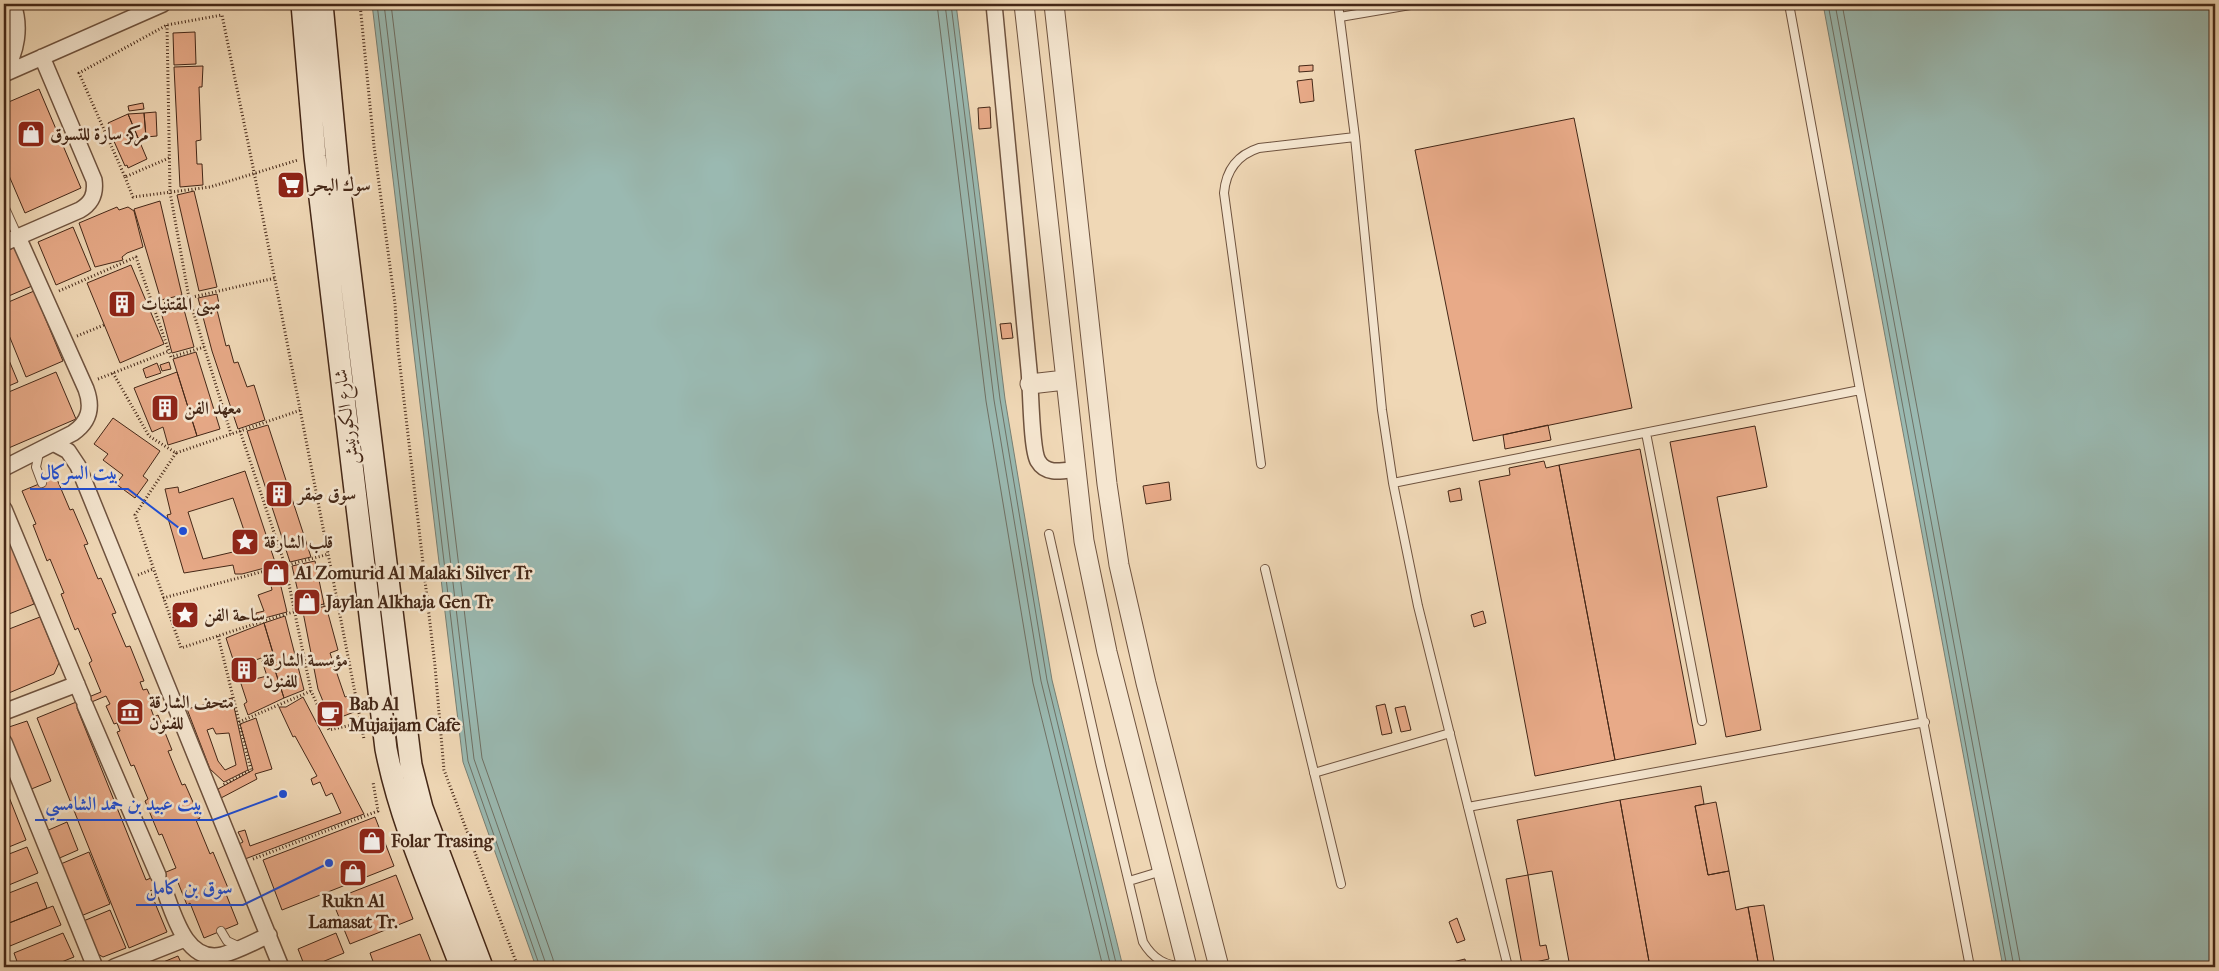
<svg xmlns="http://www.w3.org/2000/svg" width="2219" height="971" font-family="'IM FELL French Canon',Amiri,serif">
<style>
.water{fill:#9ab9b1;stroke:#787f73}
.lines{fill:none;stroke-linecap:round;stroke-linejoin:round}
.shore{stroke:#6f7064;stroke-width:1}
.building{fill:#e8aa88;stroke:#442717;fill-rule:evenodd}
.service-casing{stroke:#6f533f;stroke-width:10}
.minor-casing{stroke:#6f533f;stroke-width:18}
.tertiary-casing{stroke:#6f533f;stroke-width:21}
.secondary-casing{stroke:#442717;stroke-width:24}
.path{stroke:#442717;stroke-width:3;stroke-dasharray:1 2.5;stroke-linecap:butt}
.service{stroke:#f5e6d0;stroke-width:8}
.minor{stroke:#f5e6d0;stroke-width:15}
.tertiary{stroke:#f5e6d0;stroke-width:19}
.secondary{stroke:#f5e6d0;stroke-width:21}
.labels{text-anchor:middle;stroke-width:5;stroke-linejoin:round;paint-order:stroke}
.poi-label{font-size:18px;font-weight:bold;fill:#442717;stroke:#f5e6d0;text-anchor:start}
.street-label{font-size:18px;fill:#442717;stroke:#f5e6d0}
.leader{fill:none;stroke:#1d4ed8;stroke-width:2}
.callout-dot{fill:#1d4ed8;stroke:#f5e6d0;stroke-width:2}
.callout-label{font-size:19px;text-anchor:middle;font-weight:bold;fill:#1d4ed8;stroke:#f5e6d0;stroke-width:5;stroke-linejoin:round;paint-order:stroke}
</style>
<rect width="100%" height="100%" fill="#f0d8b6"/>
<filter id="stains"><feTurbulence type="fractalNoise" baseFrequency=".004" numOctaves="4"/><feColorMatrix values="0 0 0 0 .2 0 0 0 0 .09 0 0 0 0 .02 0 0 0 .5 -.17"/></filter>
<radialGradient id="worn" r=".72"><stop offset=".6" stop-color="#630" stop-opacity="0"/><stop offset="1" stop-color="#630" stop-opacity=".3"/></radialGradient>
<path class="water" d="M372,4H956L1005,399L1052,680L1123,967H536L463,762Z
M1823,4H2215V967H2003Z"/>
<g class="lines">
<path class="shore" d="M377,4L468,761L540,967
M384,4L474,759L547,967
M391,4L482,758L553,959L554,967
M937,4L986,401L1033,683L1103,967
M945,4L994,400L1041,681L1111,967
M951,4L1000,399L1047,680L1117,967
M1828,4L2007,967
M1835,4L2014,967
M1842,4L2021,967"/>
</g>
<path class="building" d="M195,32L196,64L174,65L173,33Z
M1313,65V71L1299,72V66Z
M203,66L202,87H199L201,140L196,141L197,164H202L203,185L180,187L174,67Z
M1312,79L1314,101L1300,103L1297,81Z
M39,89L81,188L25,213L4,164V104Z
M143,103L144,109L129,111L128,106Z
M990,107L991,128L979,129L978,108Z
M156,112L157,136L146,137L144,113Z
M144,113L146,137L138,138L128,114Z
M128,114L147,159L128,168L127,165L125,166L109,130L111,129L108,123Z
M1574,118L1632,408L1473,441L1415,150Z
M194,191L217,287L199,291L177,195Z
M160,201L182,295L161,300L134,209Z
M117,207L119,210L128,207L134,211L143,247L127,253L122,257L123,260L95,267L79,223Z
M73,227L91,270L56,285L38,242Z
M16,247L32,286L4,298V252Z
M131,265L164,344L120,363L87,283Z
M34,291L63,361L26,377L4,323V304Z
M217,294L220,309L217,310L226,346L229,345L234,363L238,362L247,387L254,385L265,420L238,429L212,351L198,298Z
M182,302L194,347L172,353L160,308Z
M1011,323L1013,338L1002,339L1000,324Z
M196,352L220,429L197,436L173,359Z
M6,353L18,382L4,388V354Z
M169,362L171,369L162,371L160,365Z
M157,363L161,373L146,378L143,369Z
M56,372L76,419L4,450V394Z
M177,372L197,436L168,445L163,427L152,432L134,388Z
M113,418L160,451L143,476L148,480L135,498L116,484L123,475L103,460L108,454L94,444Z
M268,425L311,557L290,562L247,431Z
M1548,425L1551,440L1505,449L1503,435Z
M1755,426L1767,487L1717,497L1761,730L1726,737L1670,442Z
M1640,449L1696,744L1615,760L1559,465Z
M1544,461L1546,468L1559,465L1615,760L1535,776L1479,481L1510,475L1509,468Z
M245,471L276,565L242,574H235L233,565L184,573L167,515L171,514L165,489L178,487L179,493ZM233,498L250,548L203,559L188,512Z
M56,477L70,510L73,509L88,544L84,545L98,579L101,578L116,613L112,614L126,647L130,646L144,681L140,682L143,690L147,689L155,707L151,709L154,717L158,715L172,750L168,751L182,785L185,784L200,818L196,820L210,854L213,852L228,888L224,889L238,924L204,938L190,903L187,905L177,880L150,891L167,932L129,948L37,718L101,692L89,663L92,661L78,628L75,630L61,594L64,593L50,559L47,561L33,525L36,524L22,491ZM106,696L110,704L106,706L114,724L117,723L120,731L117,732L131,766L134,765L148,799L145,801L159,835L162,834L176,868L146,880L77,708Z
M1169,482L1171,500L1146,504L1143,486Z
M1460,488L1462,500L1450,502L1448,491Z
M12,546L34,604L4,616V549Z
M315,561L324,604L302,609L292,566Z
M277,570L287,612L257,620L256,613L264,611L258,595L272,590L268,572Z
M326,606L338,650L330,653L345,697L348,696L354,712L331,721L318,689L303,612Z
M1483,611L1486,623L1474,627L1471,615Z
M285,616L304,690L284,698L273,664L276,663L264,623Z
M40,617L59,663L54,674L4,695V631Z
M264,623L276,663L273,664L284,698L248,715L244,704L247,702L226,638ZM267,656L268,659L262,661L267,676L255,679L250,662Z
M303,697L364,814L245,859L239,844L243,842L238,832L245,830L250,846L341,813L332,793L326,796L320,782L313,785L311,779L317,776L295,736L293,737L279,707H286Z
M232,698L248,770L224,782L210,769L187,709ZM213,728L216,734L229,733L236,765L225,770L218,761L207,730Z
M1385,704L1392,733L1382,735L1376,706Z
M1405,706L1411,730L1401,732L1395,708Z
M256,718L272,769L255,774L257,779L221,798L218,789L253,770L240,724Z
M27,721L51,781L29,790L6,733L9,727Z
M1701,786L1704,804L1695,806L1708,875L1729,871L1736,910L1748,907L1759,967H1650L1620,800Z
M9,797L26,840L4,849V799Z
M1620,800L1650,967H1570L1552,871L1528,875L1517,820Z
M1716,802L1729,871L1708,875L1695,806Z
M375,817L394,866L282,910L263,860Z
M67,822L78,850L55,860L44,832Z
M27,847L38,873L4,887V856Z
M89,852L110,904L76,918L56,866Z
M396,875L413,919L350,944L332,900Z
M1528,875L1540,946L1546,945L1549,959L1522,965L1506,879Z
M37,882L47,908L4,925V895Z
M1764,905L1775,967H1759L1748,907Z
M53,906L61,925L10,946L4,925Z
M110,910L126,948L103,957L94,952L81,922Z
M1457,918L1465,940L1457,943L1449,922Z
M63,933L74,957L49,967H19L14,953Z
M336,933L344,953L310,967H305L298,949Z
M420,934L433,967H375L370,953Z
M178,956L183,967H151Z
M1465,959L1466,966L1436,967V966Z
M76,961L78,967H62Z"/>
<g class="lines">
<defs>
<path id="service" d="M1338,4L1355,137L1382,410L1393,483L1418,606L1508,967
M1789,4L1860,390L1970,967
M1340,17L1416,4
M4,206L18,237
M1646,433L1702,721
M39,453L36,467L42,483
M1261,464L1224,193C1226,170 1237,155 1259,148L1355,137
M1393,483L1860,390
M1049,534L1101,766L1143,942C1153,959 1166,967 1186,966
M1265,569L1341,884
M1314,773L1450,733
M1468,807L1925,722
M1129,881L1162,871
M221,931L227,941L240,947"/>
<path id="minor" d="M994,4C1005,126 1017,248 1029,370C1031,388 1031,449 1038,461C1046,475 1062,471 1075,469
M4,72C17,52 21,27 13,4
M4,74L163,4
M4,243L80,210C92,203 96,194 94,180L42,57
M53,443L68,451L78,466L281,967
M4,468L73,433C89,422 93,408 86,389L18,237
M4,509L83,699
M85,705L158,875
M4,712L77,684
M4,742L95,967
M163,886C173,912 185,964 222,955C238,951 254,942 269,935
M114,967L185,939"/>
<path id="tertiary" d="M1024,4L1084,541L1107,652L1187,967
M1054,4L1107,484L1119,565L1146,683L1219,967
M1030,384L1065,380"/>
<path id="secondary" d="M302,4L315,156L386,749C401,825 434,895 461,967
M322,4L339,183L411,765L422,808L482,967"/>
</defs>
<use href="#service" class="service-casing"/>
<use href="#minor" class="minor-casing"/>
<use href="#tertiary" class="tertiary-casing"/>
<use href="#secondary" class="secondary-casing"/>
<path class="path" d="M360,4L374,146L395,304L398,349L435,666L444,770L518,967
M167,25L170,192L189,298L231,434
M169,158L125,177L79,73L167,25L222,15L254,172L364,739
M125,177L133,197L210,187L298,160
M59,291L136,257L171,357L204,347
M154,306L275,278
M77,336L104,325
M113,373L149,436L176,453L301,410
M98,379L169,351
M240,431L285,565L311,691L329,730L361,723
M176,453L135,515L181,648L282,615L338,601
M138,575L153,569
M163,598L329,554
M218,636L251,770L223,785
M239,722L311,691
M253,859L378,811L373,782"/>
<use href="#service" class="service"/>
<use href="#minor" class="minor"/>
<use href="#tertiary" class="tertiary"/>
<use href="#secondary" class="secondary"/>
</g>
<defs>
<symbol id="shop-square" viewBox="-11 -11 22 22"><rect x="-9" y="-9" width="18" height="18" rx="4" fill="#8f2418" stroke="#f5e6d0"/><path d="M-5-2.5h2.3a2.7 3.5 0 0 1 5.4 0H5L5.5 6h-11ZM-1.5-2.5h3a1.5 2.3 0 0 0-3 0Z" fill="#fff"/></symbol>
<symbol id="supermarket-square" viewBox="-11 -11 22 22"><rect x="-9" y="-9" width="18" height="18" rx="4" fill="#8f2418" stroke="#f5e6d0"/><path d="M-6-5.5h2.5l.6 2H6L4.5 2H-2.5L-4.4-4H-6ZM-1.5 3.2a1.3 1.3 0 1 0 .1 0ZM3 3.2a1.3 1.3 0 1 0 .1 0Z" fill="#fff"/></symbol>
<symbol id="building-square" viewBox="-11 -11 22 22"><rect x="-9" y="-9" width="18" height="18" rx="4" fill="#8f2418" stroke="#f5e6d0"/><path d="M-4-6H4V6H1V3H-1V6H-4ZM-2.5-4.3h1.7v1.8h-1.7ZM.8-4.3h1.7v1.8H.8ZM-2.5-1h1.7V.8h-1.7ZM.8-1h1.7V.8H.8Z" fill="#fff"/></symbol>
<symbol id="sight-square" viewBox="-11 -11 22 22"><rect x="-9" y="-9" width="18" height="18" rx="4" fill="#8f2418" stroke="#f5e6d0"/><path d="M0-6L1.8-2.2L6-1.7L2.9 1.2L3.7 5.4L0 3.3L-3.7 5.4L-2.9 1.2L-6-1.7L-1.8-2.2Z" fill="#fff"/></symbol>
<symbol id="museum-square" viewBox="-11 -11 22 22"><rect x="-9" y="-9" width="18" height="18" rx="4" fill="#8f2418" stroke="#f5e6d0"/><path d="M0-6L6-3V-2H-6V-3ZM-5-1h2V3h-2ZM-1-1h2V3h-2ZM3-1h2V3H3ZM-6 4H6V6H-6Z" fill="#fff"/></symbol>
<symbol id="cafe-square" viewBox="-11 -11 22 22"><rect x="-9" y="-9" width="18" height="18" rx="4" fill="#8f2418" stroke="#f5e6d0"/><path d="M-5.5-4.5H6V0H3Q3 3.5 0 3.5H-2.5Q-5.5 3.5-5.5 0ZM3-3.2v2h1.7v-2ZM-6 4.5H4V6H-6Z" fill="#fff"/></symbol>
</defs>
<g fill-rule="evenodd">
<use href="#shop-square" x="15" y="118" width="32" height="32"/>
<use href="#supermarket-square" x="275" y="169" width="32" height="32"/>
<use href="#building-square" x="106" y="288" width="32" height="32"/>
<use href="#building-square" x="149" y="392" width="32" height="32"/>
<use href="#building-square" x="263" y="478" width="32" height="32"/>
<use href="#sight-square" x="229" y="526" width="32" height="32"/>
<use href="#shop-square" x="260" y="557" width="32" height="32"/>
<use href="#shop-square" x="291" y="586" width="32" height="32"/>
<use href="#sight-square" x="169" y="599" width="32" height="32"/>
<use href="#building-square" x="228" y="654" width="32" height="32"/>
<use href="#museum-square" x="114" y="696" width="32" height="32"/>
<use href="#cafe-square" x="314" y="698" width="32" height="32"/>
<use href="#shop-square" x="356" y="825" width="32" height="32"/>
<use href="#shop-square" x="337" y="857" width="32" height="32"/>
</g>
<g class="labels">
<g class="poi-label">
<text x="50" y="140">مركز سارة للتسوق</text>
<text x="310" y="191">سوك البحر</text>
<text x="141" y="310">مبنى المقتنيات</text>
<text x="184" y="414">معهد الفن</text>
<text x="298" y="500">سوق صقر</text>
<text x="264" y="548">قلب الشارقة</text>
<text x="295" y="579">Al Zomurid Al Malaki Silver Tr</text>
<text x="326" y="608">Jaylan Alkhaja Gen Tr</text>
<text x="204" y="621">ساحة الفن</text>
<text x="263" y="666">مؤسسة الشارقة<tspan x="263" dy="21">للفنون</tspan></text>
<text x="149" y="708">متحف الشارقة<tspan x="149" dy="21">للفنون</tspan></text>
<text x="349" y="710">Bab Al<tspan x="349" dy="21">Mujaijam Cafe</tspan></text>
<text x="391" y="847">Folar Trasing</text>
<text x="353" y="907" text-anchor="middle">Rukn Al<tspan x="353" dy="21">Lamasat Tr.</tspan></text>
</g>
<g class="street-label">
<text transform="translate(346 417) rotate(-97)" y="6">شارع الكورنيش</text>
</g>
</g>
<path class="leader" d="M183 531L128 489H30M283 794L213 820H35M329 863L243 905H136"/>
<g class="callout-dot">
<circle cx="183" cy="531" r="5"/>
<circle cx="283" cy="794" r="5"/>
<circle cx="329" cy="863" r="5"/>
</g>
<g class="callout-label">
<text x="79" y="479">بيت السركال</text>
<text x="124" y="810">بيت عبيد بن حمد الشامسي</text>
<text x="189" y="894">سوق بن كامل</text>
</g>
<rect width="2219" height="971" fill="none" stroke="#f0d8b6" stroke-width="20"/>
<rect x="5" y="5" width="2209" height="961" fill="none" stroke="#442717" stroke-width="2.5"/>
<rect x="10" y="10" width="2199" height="951" fill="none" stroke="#442717"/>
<rect width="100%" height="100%" filter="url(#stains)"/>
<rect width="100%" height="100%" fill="url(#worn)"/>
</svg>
